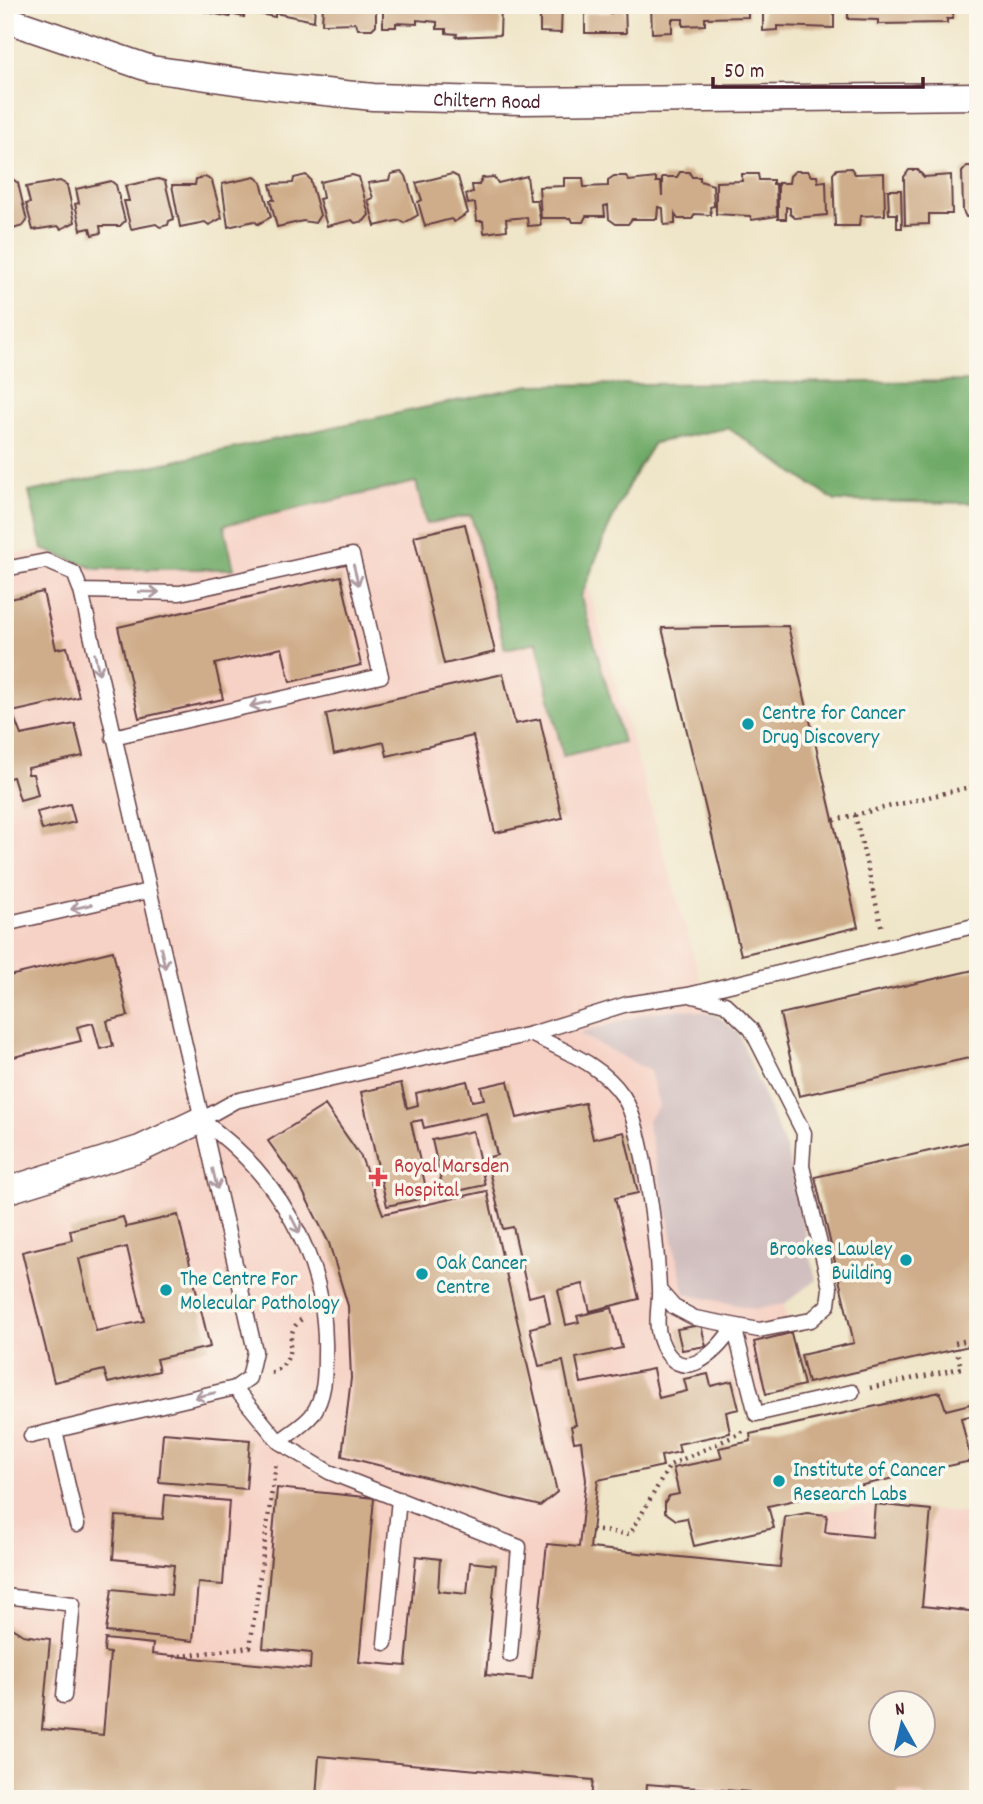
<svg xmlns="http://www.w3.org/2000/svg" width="983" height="1804" font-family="Dekko,sans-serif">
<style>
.built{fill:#f6d1c5;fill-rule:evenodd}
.industrial{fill:#d1bfbf}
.forest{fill:#6faa68;stroke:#5c644a;stroke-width:2}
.building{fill:#cfad8a;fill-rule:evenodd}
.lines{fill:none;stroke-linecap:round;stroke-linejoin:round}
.service-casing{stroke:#633d43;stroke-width:17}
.minor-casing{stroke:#633d43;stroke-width:29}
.path{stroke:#633d43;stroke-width:4.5;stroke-dasharray:2 5;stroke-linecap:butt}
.service{stroke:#fff;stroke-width:14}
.minor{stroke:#fff;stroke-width:26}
.oneway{stroke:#ae9aa0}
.culture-dot{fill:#0f9aa8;stroke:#fbf7ec;stroke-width:2.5}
.health-dot{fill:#e0444e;stroke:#fbf7ec;stroke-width:2.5}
.labels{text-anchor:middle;stroke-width:7;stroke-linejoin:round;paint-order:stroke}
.street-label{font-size:21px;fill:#4a1f2b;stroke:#fbf7ec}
.culture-label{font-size:21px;fill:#0d838f;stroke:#fbf7ec;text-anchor:start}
.health-label{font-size:21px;fill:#be3a42;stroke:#fbf7ec;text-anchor:start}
</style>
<rect width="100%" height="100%" fill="#fbf7ec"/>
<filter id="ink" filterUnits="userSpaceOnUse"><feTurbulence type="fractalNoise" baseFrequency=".0143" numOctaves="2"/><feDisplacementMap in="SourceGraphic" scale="14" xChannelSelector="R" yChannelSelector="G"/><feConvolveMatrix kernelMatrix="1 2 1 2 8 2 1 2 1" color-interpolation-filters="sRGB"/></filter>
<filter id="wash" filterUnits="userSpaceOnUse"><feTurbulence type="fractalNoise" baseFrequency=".00686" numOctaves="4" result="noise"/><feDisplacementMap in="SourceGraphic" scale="28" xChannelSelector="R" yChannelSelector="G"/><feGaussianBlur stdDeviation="1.57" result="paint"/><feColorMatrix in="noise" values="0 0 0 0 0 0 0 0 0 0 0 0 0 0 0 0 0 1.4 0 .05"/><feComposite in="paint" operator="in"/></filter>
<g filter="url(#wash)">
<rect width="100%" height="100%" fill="#efe5c8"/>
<path class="built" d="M530,385L697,968L804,1385L737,1401L739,1409L726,1412L730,1433L679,1444L680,1452L661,1456L663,1466L598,1480L590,1548L779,1567L785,1517L875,1504L978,1515V1799H5V557L42,549L29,492ZM881,1702H923V1744H881Z"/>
<path class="industrial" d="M684,1009L716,1015L738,1032L787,1152L816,1280L784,1304L757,1309L685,1294L647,1121L659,1106L650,1071L579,1034L651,1012Z"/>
<path class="forest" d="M978,381V503L835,501L728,428L654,443L631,480L607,531L581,597L623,742L563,756L537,642L505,649L471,515L426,524L416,482L224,525L234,569H96L42,549L29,492L530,385Z"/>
<g id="blocks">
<path class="building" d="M204,5H246L244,17L230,14V17L203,11Z
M255,5H315L314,21L275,13V17L254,13Z
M323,5H376V25L372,29H358L356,23L322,24Z
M383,5H501L500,35L456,37L457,34L446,33V29H437V22L417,20V24L396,23V27H383Z
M540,5H562L561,33L540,32Z
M611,5H625L626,33H585V13H611Z
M651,5H748V17L705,18V25L683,26V19H672V32L652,33Z
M763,5H834V28L777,26V30L763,31Z
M848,5H966V11H953V19H947V23L878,24V20L848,19Z
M967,166L978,167V217H966L963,211L962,172Z
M851,168L855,174L884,173L885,215L860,216L859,226H835L833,174L837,169Z
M909,170H918L924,177L951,175L952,214H929V224L905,225L904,177Z
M795,171H808L811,176H817L818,182L826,181L827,215L795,218L790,214V208L786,207V219H778V183H789L790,176Z
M401,172L406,176L418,215L404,223L400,220L375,226L368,200L373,198L368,183L389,180L391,174Z
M680,172H689L692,177H700V181L713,185L714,206L710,207L711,215L695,214L692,219H678L675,214V224L664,225L663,208L658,207L657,219H632L628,224H616L609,219L608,205L604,206L605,216H586L583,222H573L571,218H541L539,187L564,186V178H583L584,187L608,186V180L614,176H626L629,181L656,178V182H661L662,196V177H677Z
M452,174L458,177L468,213L454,222L451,219L425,226L418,202L422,200L416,183Z
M742,174H758L759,180H773V184H776L777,216L752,220L750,216L716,214V182L742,181Z
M306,175L310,179L320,215L315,223L303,221L277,227L270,200H274L270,184L293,183L294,178Z
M352,175L359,177L369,215L364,221L355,223L352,220L327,226L319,199L323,198L320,182Z
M527,176L530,200H537L541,225L528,226L527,217L506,219L507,230L484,233L483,221H477L475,203L468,204L466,194L473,192L472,185H479L482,178L494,177L498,183Z
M205,177L212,181L222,218L209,225L205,222L180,227L172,185H195L196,179Z
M255,177L261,182L271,217L258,224L254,221L228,227L222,184Z
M11,178L18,183L27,221L23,226L13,229L5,226V180Z
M158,179L165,181L174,219L169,221L168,225L160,227L156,224L131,229L124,201H129L125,186Z
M60,181L67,185L75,222L61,229L58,226L33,230L26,204L30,203L26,187Z
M111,181L116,185L125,221L120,226H100L101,233L92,235L90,228L81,230L75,204L79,203L76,189Z
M888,190H901L902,228H897V214H889Z
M465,524L495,652L444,664L414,536Z
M341,576L361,665L290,682L282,648L215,664L223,699L139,718L118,627Z
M43,592L56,649L67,647L79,697L12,712L21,735L75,724L83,756L28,768V774H33L38,795L20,800L13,777L5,779V600Z
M788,626L858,927L741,955L662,628Z
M503,674L515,724L540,719L562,818L495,833L473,736L387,756L384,742L334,754L326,714Z
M70,804L75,822L42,830L37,812Z
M113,951L128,1016L107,1021L113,1046L100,1049L93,1023L77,1027L81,1041L5,1059V977Z
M978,969V1056L799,1096L780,1014Z
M467,1081L472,1101L484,1099L481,1087L508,1081L517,1118L585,1103L593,1139L624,1132L638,1193L615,1198L639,1299L590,1311L583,1284L558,1290L566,1325L579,1322L577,1316L612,1308L622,1348L576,1358L581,1383L653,1369L659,1398L687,1391L684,1379L708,1374L711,1386L732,1381L739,1409L726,1412L730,1433L678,1444L680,1452L661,1456L663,1466L598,1480L590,1548L780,1567L785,1517L807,1513L827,1515L825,1532L872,1537L875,1504L931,1510L922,1606L978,1612V1799H923V1795L898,1792V1799H748L749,1792L647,1784L646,1799H591L593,1780L319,1756L316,1799L5,1798V1624L23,1635L50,1639L42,1729L103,1735L110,1653L104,1652L105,1639L153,1644L152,1654L310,1669L311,1653L263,1648L277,1488L374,1498L359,1662L406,1666L416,1556L440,1559L438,1591L467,1594L470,1562L496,1565L486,1675L532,1679L547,1544L579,1547L586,1480L581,1441L574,1442L571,1426L576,1425L563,1361L539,1366L530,1328L550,1323L544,1293L529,1297L513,1227L503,1229L486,1158L497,1155L487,1113L424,1128L422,1120L411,1122L428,1197L387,1206L361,1092L401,1083L407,1108L418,1105L416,1093ZM881,1702H923V1744H881Z
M325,1105L361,1157L383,1214L487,1191L557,1492L540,1506L342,1456L351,1378L348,1306L329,1243L300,1186L268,1141Z
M473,1131L485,1185L444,1194L432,1140Z
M978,1140V1344L808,1383L801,1355L854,1343L815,1177Z
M178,1215L210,1347L156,1359L159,1371L108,1383L104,1370L54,1382L22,1252L72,1240L70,1230L123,1217L126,1227ZM127,1247L144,1321L96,1331L79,1259Z
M701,1325L706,1346L682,1350L677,1329Z
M791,1333L804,1385L766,1394L754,1342Z
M940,1392L946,1410L978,1402V1414L961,1418L971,1461L768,1506L774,1528L694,1546L687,1518L676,1520L665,1512V1502L669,1496L679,1494L673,1468L722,1458L719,1448L751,1441L750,1434Z
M163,1433L250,1440L246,1489L159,1482Z
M165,1495L229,1501L223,1585L198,1583L193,1641L106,1632L112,1589L171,1595L174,1565L113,1559L116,1516L163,1519Z"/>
</g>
</g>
<g filter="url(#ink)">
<use href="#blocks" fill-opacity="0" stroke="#633d43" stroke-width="2"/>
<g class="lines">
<defs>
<path id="service" d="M5,569L46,561L74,573L81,591L255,1351L249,1378L235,1388L31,1436
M81,591L180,593L352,555L381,676L113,737
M5,924L148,891
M531,1034C563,1051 602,1064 623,1096C645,1129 657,1246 659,1288C660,1306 654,1324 661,1341C680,1390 717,1352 734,1326
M659,1290L674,1307L695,1318L759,1330L811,1320L828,1305L830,1288L802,1166L804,1133L751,1029L725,1004L693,996
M734,1326L756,1414L852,1392
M235,1388L279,1442L329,1472L519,1547L510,1655
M55,1430L77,1525
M279,1442C289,1434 304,1425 312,1415C325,1397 325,1375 325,1354C328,1259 277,1173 201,1120L235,1101L531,1034L627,1004L688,995L978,925
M5,1596L73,1604L64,1696
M385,1643L399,1499"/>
<g id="minor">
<path id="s1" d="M5,19L151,69L278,87L373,97L523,101L978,96"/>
<path d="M5,1191L140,1149L201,1120"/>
</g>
</defs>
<use href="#service" class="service-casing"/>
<use href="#minor" class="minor-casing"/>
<path class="path" d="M855,815L882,929
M834,820L978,785
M271,1373C302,1360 280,1335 302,1319
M870,1388L961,1368L955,1343L978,1338
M592,1530L630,1534L670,1465L741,1433L744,1428
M173,1657L250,1647L276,1462"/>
<use href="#service" class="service"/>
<use href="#minor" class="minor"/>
</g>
<defs><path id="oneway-shaft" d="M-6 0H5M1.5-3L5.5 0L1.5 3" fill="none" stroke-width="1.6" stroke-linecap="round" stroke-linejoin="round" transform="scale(1.75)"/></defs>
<g class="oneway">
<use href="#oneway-shaft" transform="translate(356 575) rotate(76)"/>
<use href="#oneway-shaft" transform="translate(149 592) rotate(1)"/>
<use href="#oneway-shaft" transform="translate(97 664) rotate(77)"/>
<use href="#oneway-shaft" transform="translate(260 704) rotate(167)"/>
<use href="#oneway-shaft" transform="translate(81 907) rotate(167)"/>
<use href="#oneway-shaft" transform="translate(163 958) rotate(77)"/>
<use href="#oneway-shaft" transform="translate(215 1179) rotate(77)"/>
<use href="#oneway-shaft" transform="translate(295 1224) rotate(63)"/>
<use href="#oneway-shaft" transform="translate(205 1395) rotate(167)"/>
</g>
</g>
<g class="culture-dot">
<circle cx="748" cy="724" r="7"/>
<circle cx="906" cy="1260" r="7"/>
<circle cx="422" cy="1274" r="7"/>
<circle cx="166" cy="1290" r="7"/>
<circle cx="779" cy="1481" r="7"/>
</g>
<path class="health-dot" d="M374.5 1166.5h7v7h7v7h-7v7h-7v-7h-7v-7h7z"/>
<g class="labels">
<g class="street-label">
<text dy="7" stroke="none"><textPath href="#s1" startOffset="492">Chiltern Road</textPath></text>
</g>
<g class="culture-label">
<text x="762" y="719">Centre for Cancer<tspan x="762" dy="24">Drug Discovery</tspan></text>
<text x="892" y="1255" text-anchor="end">Brookes Lawley<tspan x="892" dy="24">Building</tspan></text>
<text x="436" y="1269">Oak Cancer<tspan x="436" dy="24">Centre</tspan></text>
<text x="180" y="1285">The Centre For<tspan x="180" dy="24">Molecular Pathology</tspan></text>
<text x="793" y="1476">Institute of Cancer<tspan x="793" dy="24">Research Labs</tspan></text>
</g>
<g class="health-label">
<text x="394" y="1172">Royal Marsden<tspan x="394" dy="24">Hospital</tspan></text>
</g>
</g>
<rect width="983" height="1804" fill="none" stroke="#fbf7ec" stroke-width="28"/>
<g transform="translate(902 1724) rotate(352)"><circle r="33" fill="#fbf7ec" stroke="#b4a19f" stroke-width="2"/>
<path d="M0-5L12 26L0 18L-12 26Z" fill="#1f6fb2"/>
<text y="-10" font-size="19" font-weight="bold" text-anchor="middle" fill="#4a1f2b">N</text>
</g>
<path d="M713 77v10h210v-10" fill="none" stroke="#4a1f2b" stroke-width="3.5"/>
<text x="724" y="77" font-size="21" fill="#4a1f2b" stroke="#fbf7ec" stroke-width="5" paint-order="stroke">50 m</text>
</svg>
